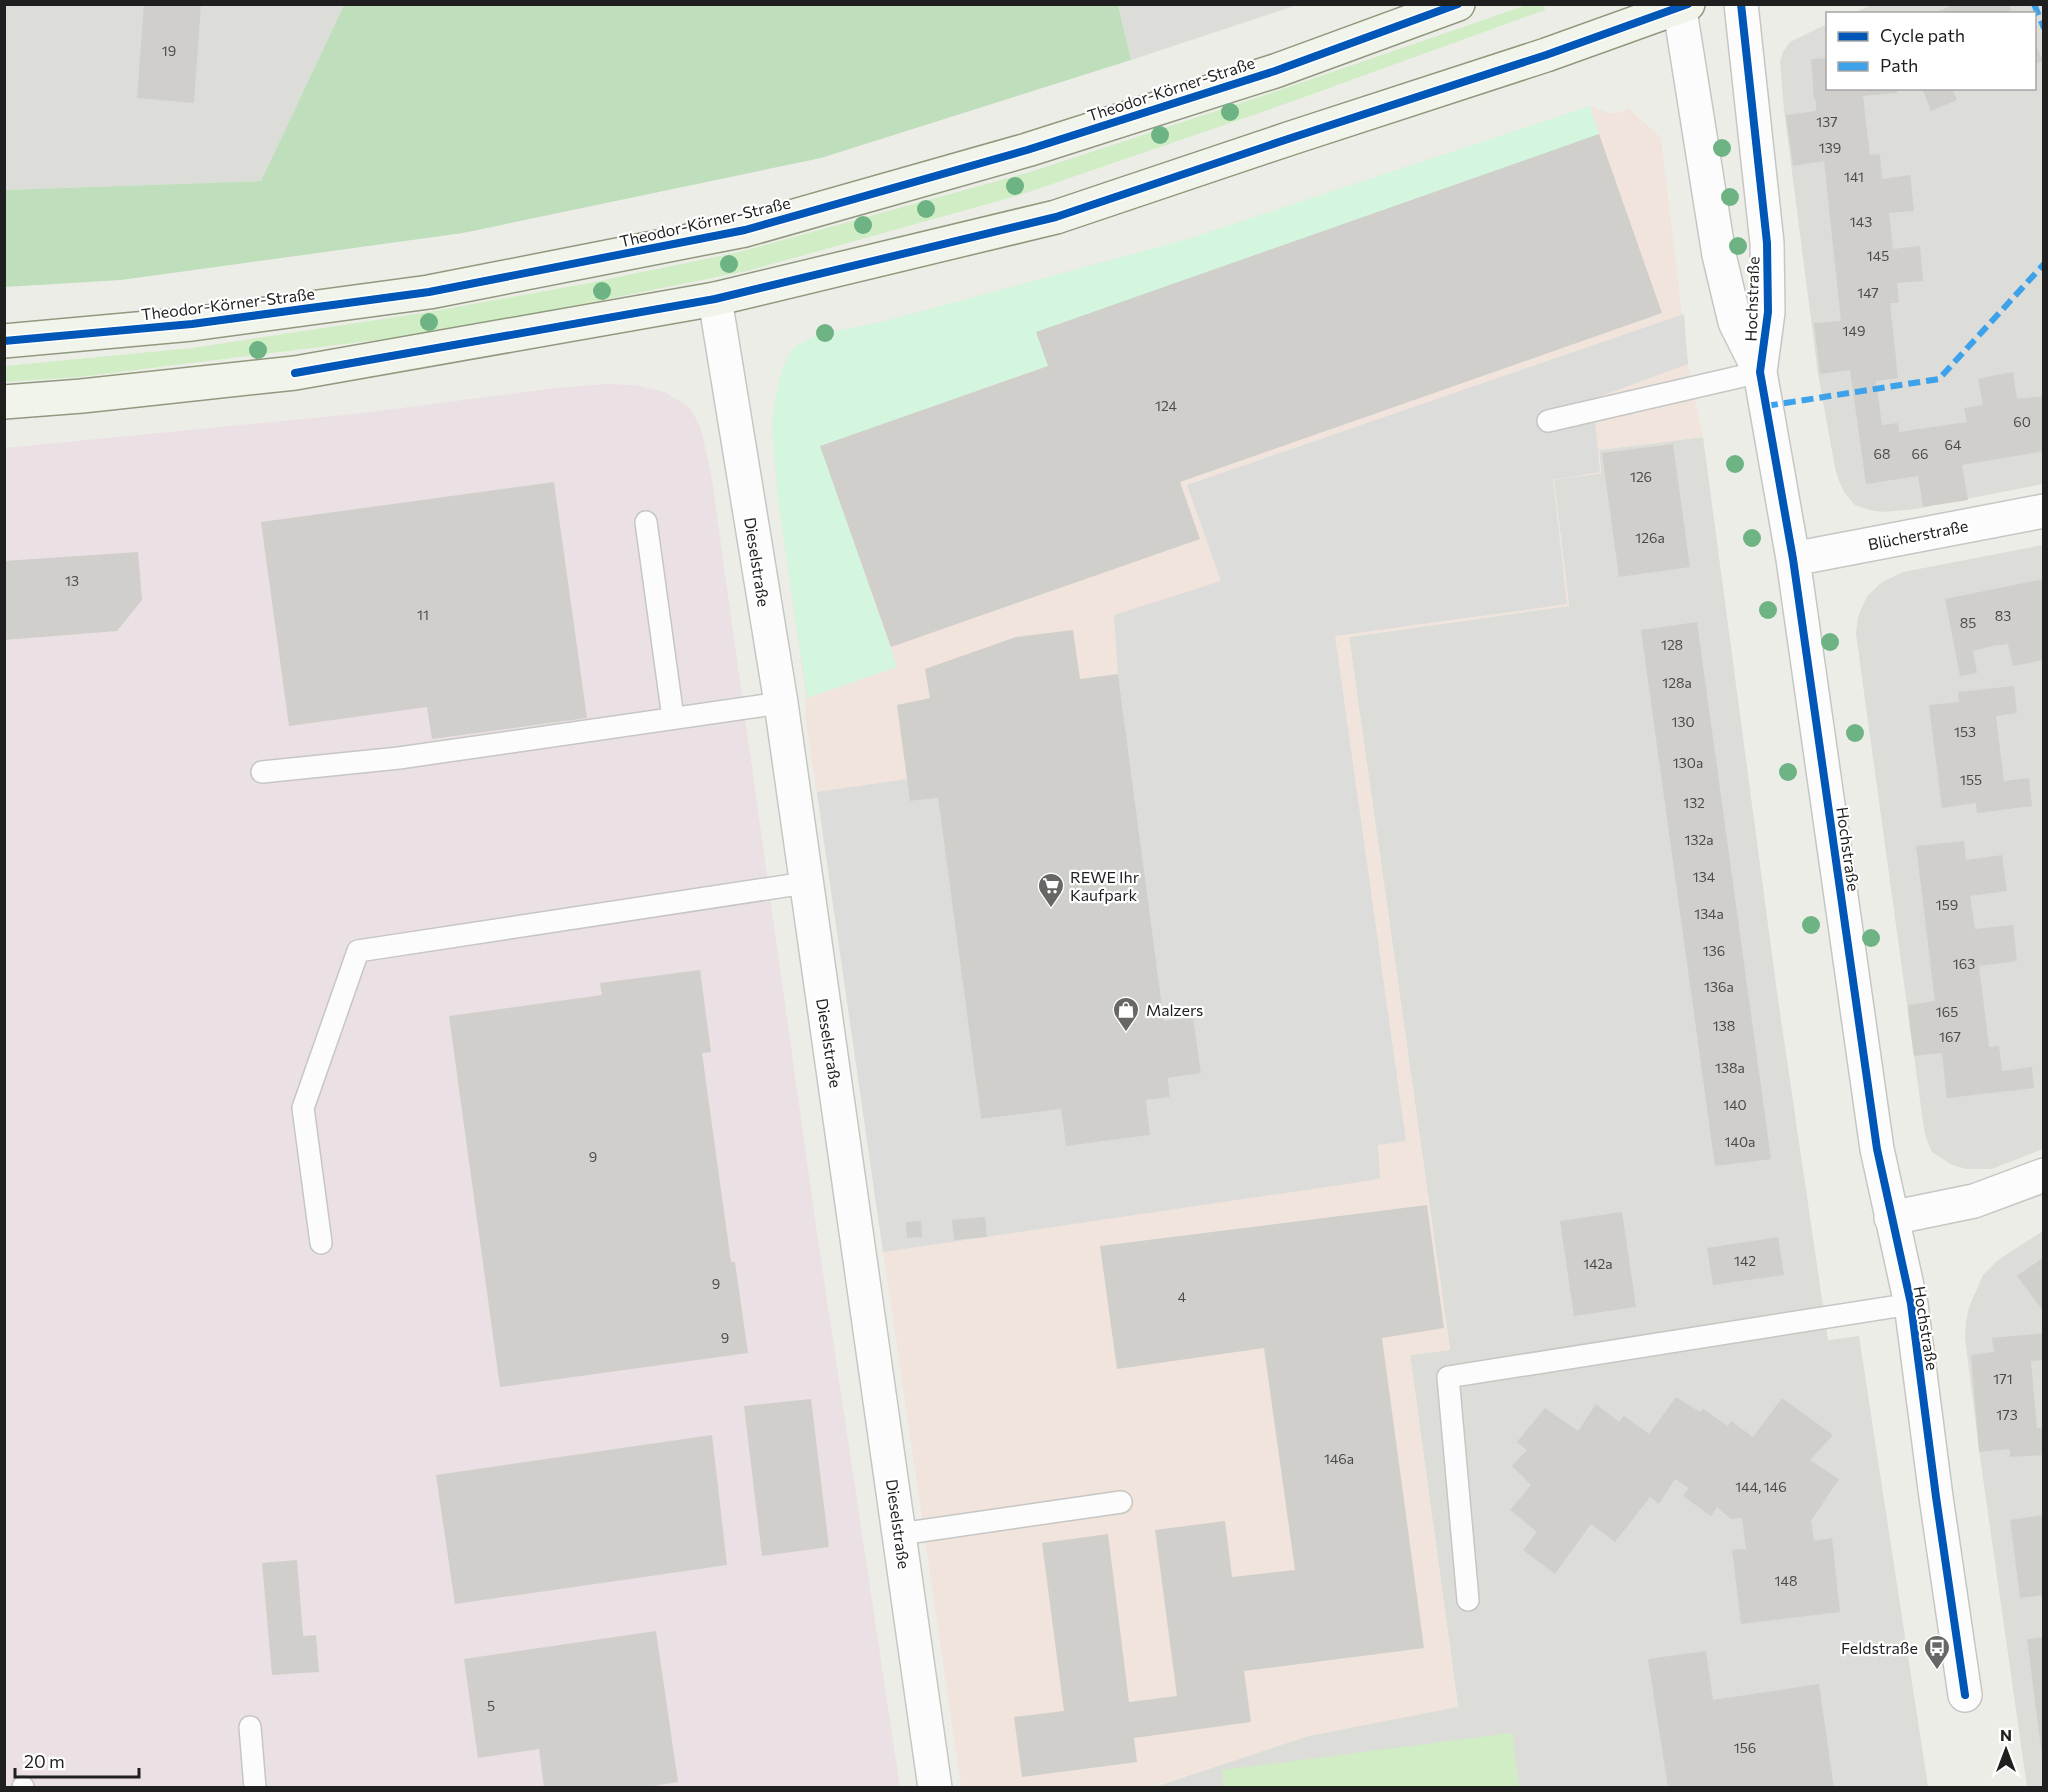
<svg xmlns="http://www.w3.org/2000/svg" width="2048" height="1792" font-family="Commissioner,sans-serif">
<style>
.residential{fill:#dcdcd9}
.commercial{fill:#f0e4dc}
.industrial{fill:#ebe0e4}
.grass{fill:#d0edc5}
.forest{fill:#bfdebc}
.park{fill:#d4f5de}
.parking{fill:#dcdcda}
.building{fill:#d0cfcb}
.lines{fill:none;stroke-linecap:round;stroke-linejoin:round}
.service-casing{stroke:#c6c6c4;stroke-width:24}
.minor-casing{stroke:#c6c6c4;stroke-width:36}
.secondary-casing{stroke:#90997e;stroke-width:36}
.service{stroke:#fcfcfc;stroke-width:21}
.minor{stroke:#fcfcfc;stroke-width:33}
.secondary{stroke:#f1f4eb;stroke-width:33}
.quiet{stroke:#3da2ea;stroke-width:6;stroke-dasharray:12 6;stroke-linecap:butt}
.cycleway-casing{stroke:#fff;stroke-width:11}
.cycleway{stroke:#0057b8;stroke-width:8}
.tree{fill:#6eb384}
.labels{text-anchor:middle;stroke-width:4.5;stroke-linejoin:round;paint-order:stroke}
.number-label{font-size:14px;fill:#4b4b4a}
.street-label{font-size:16px;fill:#1f1f1f;stroke:#fff}
.poi-label{font-size:16px;fill:#1f1f1f;stroke:#fff;text-anchor:start}
</style>
<rect width="100%" height="100%" fill="#edede8"/>
<path class="residential" d="M1118,4H1297V5L1131,60Z
M1874,4L2043,5V484L1915,509L1884,512L1869,510L1855,505L1844,492L1839,481L1835,468L1818,374L1784,110L1780,62L1783,52L1790,42L1827,24L1828,88H2034V14L1853,13Z
M4,5H344L261,181L5,190Z
M1703,437L1777,992L1828,1340L1859,1336L1928,1787L1151,1788L1308,1736L1458,1706L1410,1355L1450,1350L1349,637L1569,606L1554,480L1601,473L1599,450Z
M2043,545V1149L1992,1169H1966L1952,1165L1932,1152L1927,1141L1924,1129L1856,634L1858,617L1867,596L1882,582L1903,572Z
M2043,1231V1787H2027L1980,1457L1965,1338L1966,1322L1969,1307L1983,1275L1998,1260Z"/>
<path class="commercial" d="M1590,106L1612,114L1629,109L1661,138L1688,364L1703,437L1599,450L1601,473L1554,480L1569,606L1349,637L1450,1350L1410,1355L1458,1707L1308,1736L1151,1787H961L805,714L806,698L778,500L772,426L775,399L782,369L793,348L816,335L885,321L1188,239Z"/>
<path class="industrial" d="M606,384L635,385L665,392L690,408L700,426L711,473L817,1233L900,1787L5,1788V448L354,414L557,388Z"/>
<path class="grass" d="M1527,5H1544L1545,10L1271,109L1020,195L747,271L441,332L79,377L5,382V366L192,348L429,312L589,283L739,252L1030,172L1277,91Z
M1512,1733L1519,1787H1224L1222,1770Z"/>
<path class="forest" d="M344,5H1118L1131,60L821,158L463,233L121,280L5,287V190L261,181Z"/>
<path class="park" d="M1590,106L1599,134L1048,366L821,446L897,667L807,698L778,500L772,426L775,399L782,369L793,348L816,335L885,321L1188,239Z"/>
<path class="parking" d="M1684,314L1688,364L1593,399L1600,472L1553,480L1567,604L1335,636L1406,1141L1378,1145L1380,1179L883,1252L817,792L908,779L910,801L938,798L981,1119L1061,1109L1066,1146L1150,1135L1146,1100L1170,1097L1168,1078L1201,1073L1193,1017L1164,1021L1118,674L1114,615L1221,581L1187,485Z"/>
<path class="building" d="M144,4H201L194,103L137,98Z
M1954,4H2009L2012,14H1933Z
M2034,41L2043,61L2034,65Z
M1828,58V88H1897V93L1863,96L1870,155L1880,154L1882,179L1910,175L1914,211L1889,213L1893,249L1920,246L1923,281L1897,283L1899,303H1890L1898,378L1876,381L1882,425L1898,423L1899,432L1967,422L1964,408L1983,405L1978,379L1996,375L2013,372L2017,399L2044,396V451L1962,465L1968,500L1923,507L1918,476L1866,484L1850,370L1820,374L1814,323L1841,321L1824,161L1793,166L1786,115L1816,111V100H1814L1811,59Z
M1922,88H1952L1957,100L1931,111Z
M1599,134L1662,313L1180,482L1200,539L891,647L820,446L1048,366L1036,332Z
M1673,444L1690,567L1619,577L1602,453Z
M554,482L587,718L432,739L427,707L289,726L261,522Z
M138,552L142,600L117,631L4,640V561Z
M2044,579V660L2013,666L2008,644L1992,646L1973,651L1977,673L1960,676L1945,599Z
M1697,622L1771,1159L1715,1166L1641,630Z
M1073,630L1080,679L1118,674L1164,1021L1193,1017L1201,1073L1168,1078L1170,1097L1146,1100L1150,1135L1066,1146L1061,1109L981,1119L938,798L910,801L897,705L930,698L925,669L1016,637Z
M2014,686L2017,713L1996,716L2004,781L2029,778L2032,806L1977,813L1976,803L1942,808L1929,705L1959,702L1958,692Z
M1964,841L1966,860L2002,855L2007,891L1970,896L1975,929L2013,925L2017,961L1979,966L1989,1047L1999,1046L2002,1071L2032,1067L2034,1088L1947,1098L1942,1053L1914,1056L1910,1028L1908,1005L1935,1001L1916,846Z
M700,970L711,1052L702,1053L731,1262H735L748,1353L500,1387L449,1016L602,995L600,983Z
M1427,1205L1444,1328L1382,1338L1424,1648L1244,1671L1251,1722L1134,1738L1137,1762L1022,1777L1014,1717L1064,1711L1042,1543L1108,1534L1129,1702L1177,1696L1155,1530L1225,1521L1232,1577L1295,1570L1264,1348L1117,1369L1100,1246Z
M1622,1212L1636,1307L1574,1316L1560,1221Z
M985,1217L987,1237L954,1240L952,1220Z
M921,1221L922,1237L907,1238L906,1222Z
M1778,1237L1784,1275L1713,1285L1707,1248Z
M2044,1257V1312L2017,1276Z
M2044,1333V1360L2031,1361L2037,1428L2044,1427V1455L2010,1457V1449L1979,1452L1971,1355L1994,1352L1992,1338Z
M1676,1397L1700,1412L1703,1409L1728,1426L1731,1421L1753,1437L1782,1398L1833,1435L1810,1460L1839,1479L1811,1521L1814,1541L1832,1538L1840,1612L1741,1624L1732,1550L1746,1549L1742,1518L1731,1519L1717,1507L1711,1516L1683,1496L1689,1488L1675,1479L1659,1504L1650,1497L1615,1542L1591,1524L1555,1574L1523,1550L1537,1532L1510,1510L1531,1485L1512,1466L1527,1450L1517,1442L1545,1408L1578,1431L1596,1404L1619,1422L1624,1416L1649,1434Z
M811,1399L829,1547L762,1556L744,1406Z
M712,1435L727,1565L455,1604L436,1475Z
M2044,1515V1595L2020,1598L2010,1520Z
M297,1560L303,1636L316,1635L319,1672L272,1675L262,1563Z
M656,1631L678,1782L642,1788H544L539,1749L478,1758L464,1659Z
M2044,1637V1756H2042L2027,1639Z
M1706,1651L1713,1700L1819,1684L1834,1788H1668L1648,1659Z"/>
<g class="lines">
<defs>
<path id="service" d="M1548,421L1760,372
M646,522L673,718
M262,772L399,758L781,703
M321,1243L303,1108L358,951L805,883
M900,1534L1121,1502
M1468,1600L1448,1377L1911,1304
M250,1727L255,1788
M23,1788V1787"/>
<path id="minor" d="M1679,4L1719,255L1735,322L1760,372
M1741,4L1767,243L1768,312L1760,372L1793,559L1877,1149L1911,1304L1936,1497L1965,1695
M715,299L781,703L935,1788
M1793,559L2044,511
M1891,1218L1974,1201L2044,1175"/>
<path id="secondary" d="M4,341L192,324L429,292L745,230L1027,150L1275,71L1458,4
M4,402L82,396L295,373L715,299L1056,217L1288,139L1546,55L1688,4"/>
</defs>
<use href="#service" class="service-casing"/>
<use href="#minor" class="minor-casing"/>
<use href="#secondary" class="secondary-casing"/>
<use href="#service" class="service"/>
<use href="#minor" class="minor"/>
<use href="#secondary" class="secondary"/>
<path class="quiet" d="M2034,4L2044,28
M1766,406L1939,379L2044,264"/>
<defs>
<path id="cycleway" d="M1741,4L1767,243L1768,312L1760,372L1793,559L1877,1149L1911,1304L1936,1497L1965,1695
M4,341L192,324L429,292L745,230L1027,150L1275,71L1458,4
M295,373L715,299L1056,217L1288,139L1546,55L1688,4"/>
</defs>
<use href="#cycleway" class="cycleway-casing"/>
<use href="#cycleway" class="cycleway"/>
</g>
<g class="tree">
<circle cx="1230" cy="112" r="9"/>
<circle cx="1160" cy="135" r="9"/>
<circle cx="1722" cy="148" r="9"/>
<circle cx="1015" cy="186" r="9"/>
<circle cx="1730" cy="197" r="9"/>
<circle cx="926" cy="209" r="9"/>
<circle cx="863" cy="225" r="9"/>
<circle cx="1738" cy="246" r="9"/>
<circle cx="729" cy="264" r="9"/>
<circle cx="602" cy="291" r="9"/>
<circle cx="429" cy="322" r="9"/>
<circle cx="825" cy="333" r="9"/>
<circle cx="258" cy="350" r="9"/>
<circle cx="1735" cy="464" r="9"/>
<circle cx="1752" cy="538" r="9"/>
<circle cx="1768" cy="610" r="9"/>
<circle cx="1830" cy="642" r="9"/>
<circle cx="1855" cy="733" r="9"/>
<circle cx="1788" cy="772" r="9"/>
<circle cx="1811" cy="925" r="9"/>
<circle cx="1871" cy="938" r="9"/>
</g>
<defs>
<symbol id="supermarket-pin" viewBox="-11 -11 22 30"><path d="M0 17L-7.5 6A9.5 9.5 0 1 1 7.5 6Z" fill="#676765" stroke="#fff"/><path d="M-6-5.5h2.5l.6 2H6L4.5 2H-2.5L-4.4-4H-6ZM-1.5 3.2a1.3 1.3 0 1 0 .1 0ZM3 3.2a1.3 1.3 0 1 0 .1 0Z" fill="#fff"/></symbol>
<symbol id="shop-pin" viewBox="-11 -11 22 30"><path d="M0 17L-7.5 6A9.5 9.5 0 1 1 7.5 6Z" fill="#676765" stroke="#fff"/><path d="M-5-2.5h2.3a2.7 3.5 0 0 1 5.4 0H5L5.5 6h-11ZM-1.5-2.5h3a1.5 2.3 0 0 0-3 0Z" fill="#fff"/></symbol>
<symbol id="bus-pin" viewBox="-11 -11 22 30"><path d="M0 17L-7.5 6A9.5 9.5 0 1 1 7.5 6Z" fill="#676765" stroke="#fff"/><path d="M-5-6H5V4H4V6H2V4H-2V6H-4V4H-5ZM-3.5-4V0h7V-4ZM-3.5 1.2v1.5H-2V1.2ZM2 1.2v1.5H3.5V1.2Z" fill="#fff"/></symbol>
</defs>
<g fill-rule="evenodd">
<use href="#supermarket-pin" x="1036" y="871" width="30" height="40"/>
<use href="#shop-pin" x="1111" y="995" width="30" height="40"/>
<use href="#bus-pin" x="1922" y="1633" width="30" height="40"/>
</g>
<g class="labels">
<g class="number-label">
<text x="169" y="56">19</text>
<text x="1827" y="127">137</text>
<text x="1830" y="153">139</text>
<text x="1854" y="182">141</text>
<text x="1861" y="227">143</text>
<text x="1878" y="261">145</text>
<text x="1868" y="298">147</text>
<text x="1854" y="336">149</text>
<text x="1166" y="411">124</text>
<text x="2022" y="427">60</text>
<text x="1953" y="450">64</text>
<text x="1882" y="459">68</text>
<text x="1920" y="459">66</text>
<text x="1641" y="482">126</text>
<text x="1650" y="543">126a</text>
<text x="72" y="586">13</text>
<text x="423" y="620">11</text>
<text x="2003" y="621">83</text>
<text x="1968" y="628">85</text>
<text x="1672" y="650">128</text>
<text x="1677" y="688">128a</text>
<text x="1683" y="727">130</text>
<text x="1965" y="737">153</text>
<text x="1688" y="768">130a</text>
<text x="1971" y="785">155</text>
<text x="1694" y="808">132</text>
<text x="1699" y="845">132a</text>
<text x="1704" y="882">134</text>
<text x="1947" y="910">159</text>
<text x="1709" y="919">134a</text>
<text x="1714" y="956">136</text>
<text x="1964" y="969">163</text>
<text x="1719" y="992">136a</text>
<text x="1947" y="1017">165</text>
<text x="1724" y="1031">138</text>
<text x="1950" y="1042">167</text>
<text x="1730" y="1073">138a</text>
<text x="1735" y="1110">140</text>
<text x="1740" y="1147">140a</text>
<text x="593" y="1162">9</text>
<text x="1745" y="1266">142</text>
<text x="1598" y="1269">142a</text>
<text x="716" y="1289">9</text>
<text x="1182" y="1302">4</text>
<text x="725" y="1343">9</text>
<text x="2003" y="1384">171</text>
<text x="2007" y="1420">173</text>
<text x="1339" y="1464">146a</text>
<text x="1761" y="1492">144, 146</text>
<text x="1786" y="1586">148</text>
<text x="491" y="1711">5</text>
<text x="1745" y="1753">156</text>
</g>
<g class="street-label">
<text transform="translate(1171 89) rotate(-18)" y="6">Theodor-Körner-Straße</text>
<text transform="translate(705 222) rotate(-13)" y="6">Theodor-Körner-Straße</text>
<text transform="translate(1752 299) rotate(-88)" y="6">Hochstraße</text>
<text transform="translate(228 304) rotate(-7)" y="6">Theodor-Körner-Straße</text>
<text transform="translate(1918 535) rotate(-11)" y="6">Blücherstraße</text>
<text transform="translate(757 562) rotate(81)" y="6">Dieselstraße</text>
<text transform="translate(1848 849) rotate(82)" y="6">Hochstraße</text>
<text transform="translate(829 1043) rotate(81)" y="6">Dieselstraße</text>
<text transform="translate(1926 1328) rotate(81)" y="6">Hochstraße</text>
<text transform="translate(898 1524) rotate(82)" y="6">Dieselstraße</text>
</g>
<g class="poi-label">
<text x="1070" y="883">REWE Ihr<tspan x="1070" dy="18">Kaufpark</tspan></text>
<text x="1146" y="1016">Malzers</text>
<text x="1918" y="1654" text-anchor="end">Feldstraße</text>
</g>
</g>
<rect width="2048" height="1792" fill="none" stroke="#1f1f1f" stroke-width="12"/>
<rect x="1826" y="12" width="210" height="78" fill="#ffffff" stroke="#a5a5a5" stroke-width="1.5"/>
<rect x="1838" y="32" width="30" height="9" fill="#0057b8" stroke="#a5a5a5" stroke-width="1.5"/>
<text x="1880" y="42" font-size="18" fill="#1f1f1f">Cycle path</text>
<rect x="1838" y="62" width="30" height="9" fill="#3da2ea" stroke="#a5a5a5" stroke-width="1.5"/>
<text x="1880" y="72" font-size="18" fill="#1f1f1f">Path</text>
<g transform="translate(2006 1750)" stroke="#ffffff" stroke-width="4.5" paint-order="stroke">
<path d="M0-4.5L10 22L0 15L-10 22Z" fill="#1f1f1f"/>
<text y="-9" font-size="16" font-weight="bold" text-anchor="middle" fill="#1f1f1f">N</text>
</g>
<path d="M15 1768v9h124v-9" fill="none" stroke="#1f1f1f" stroke-width="3"/>
<text x="24" y="1768" font-size="18" fill="#1f1f1f" stroke="#ffffff" stroke-width="4.5" paint-order="stroke">20 m</text>
</svg>
